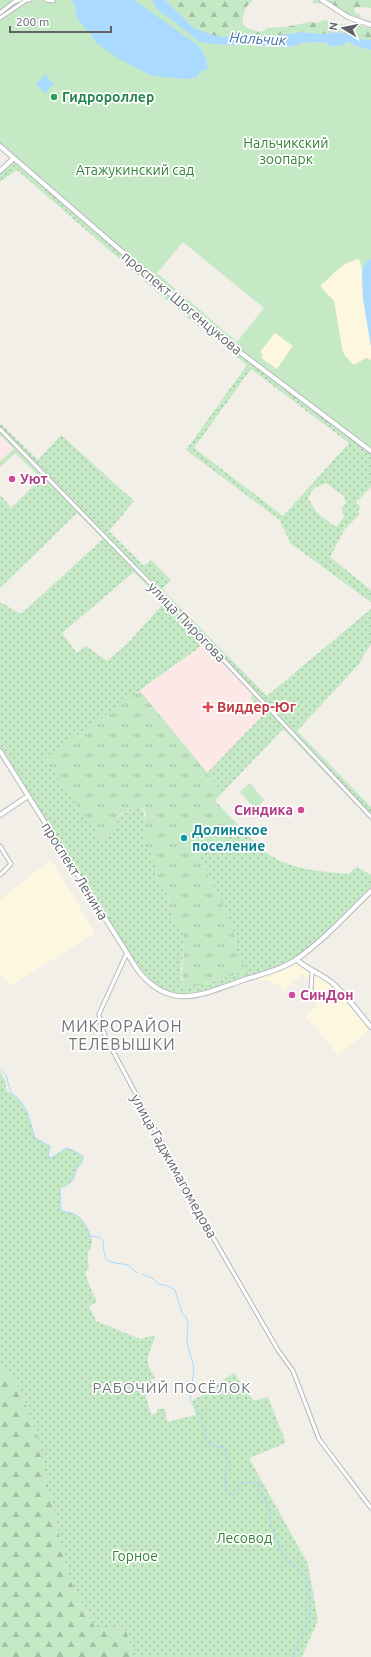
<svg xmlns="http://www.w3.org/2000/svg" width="371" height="1657" font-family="Ubuntu,sans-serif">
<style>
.commercial{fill:#fef7e0}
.medical{fill:#fce8e6}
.grass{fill:url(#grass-tufts)}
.forest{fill:url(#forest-firs)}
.park{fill:#c5e8c5;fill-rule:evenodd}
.garden{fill:url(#garden-dots);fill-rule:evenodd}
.water{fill:#aadaff}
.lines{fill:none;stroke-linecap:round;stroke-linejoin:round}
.stream{stroke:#aadaff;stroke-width:1}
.street-casing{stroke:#b5b8bc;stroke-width:5}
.secondary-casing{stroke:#b6babf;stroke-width:6}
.street{stroke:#fff;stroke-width:3}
.secondary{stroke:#fff;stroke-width:4}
.leisure-dot{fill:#2e9e5b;stroke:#fff;stroke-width:1.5}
.hotel-dot{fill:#d1479c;stroke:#fff;stroke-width:1.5}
.health-dot{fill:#e0444e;stroke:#fff;stroke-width:1.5}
.culture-dot{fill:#0f9aa8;stroke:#fff;stroke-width:1.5}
.labels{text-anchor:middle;stroke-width:3.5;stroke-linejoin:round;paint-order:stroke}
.leisure-label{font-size:14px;font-weight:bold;fill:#27864d;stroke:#fff;text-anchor:start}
.park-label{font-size:14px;fill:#348238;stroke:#fff}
.street-label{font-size:14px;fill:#5f6368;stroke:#fff}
.hotel-label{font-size:14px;font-weight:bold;fill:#b23c85;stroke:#fff;text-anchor:start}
.health-label{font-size:14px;font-weight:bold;fill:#be3a42;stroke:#fff;text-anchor:start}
.culture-label{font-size:14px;font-weight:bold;fill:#0d838f;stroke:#fff;text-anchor:start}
.water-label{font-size:15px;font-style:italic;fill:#4174aa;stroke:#fff}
.neighbourhood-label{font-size:15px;letter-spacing:1px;fill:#70757a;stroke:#fff}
.quarter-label{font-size:16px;letter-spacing:1px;fill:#70757a;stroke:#fff}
</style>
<defs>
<pattern id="grass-tufts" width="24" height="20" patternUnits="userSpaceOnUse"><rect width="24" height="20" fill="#c5e8c5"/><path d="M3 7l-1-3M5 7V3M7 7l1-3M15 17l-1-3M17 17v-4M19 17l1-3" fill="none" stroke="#a3c0a4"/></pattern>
<pattern id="forest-firs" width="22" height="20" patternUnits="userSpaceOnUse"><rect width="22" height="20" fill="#c5e8c5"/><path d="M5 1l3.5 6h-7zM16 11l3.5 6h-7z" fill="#a3c0a4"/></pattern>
<pattern id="garden-dots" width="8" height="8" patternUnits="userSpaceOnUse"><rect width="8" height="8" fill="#c5e8c5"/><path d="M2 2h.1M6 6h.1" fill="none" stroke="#a3c0a4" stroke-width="1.8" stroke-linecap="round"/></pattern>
</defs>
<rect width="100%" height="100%" fill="#f1efe8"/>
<path class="commercial" d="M359,259L362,269L363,298L371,346V360L366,358L354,365L345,356L342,349L334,301L320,286L327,280L339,266Z
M275,333L293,346L277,369L261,358L259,353Z
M51,860L95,933L10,986L0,972V900Z
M296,959L329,980L371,1028L338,1055L314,1026L305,1017L317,1005L313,993L309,990L308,979L302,974L284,991L279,985L269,980L259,981L257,976Z"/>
<path class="medical" d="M0,435L14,449L0,461Z
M204,644L254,694L255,703L258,700L267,711L207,773L140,691Z"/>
<path class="grass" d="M58,635L74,654L136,694L140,691L223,792L215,801L239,826L199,856L234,929L236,950L246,971L203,985L184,987C177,964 194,937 173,922L168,896L157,879L156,868L143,846L145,836L146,813L139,804L116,817L119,828L102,840L43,759Z"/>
<path class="forest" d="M165,0H253C245,6 242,15 243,25L247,28L259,32L264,31L267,28L286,27L309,22L317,23L325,20L338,24L354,25L371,28V40L361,39L343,33L334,32L326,34L297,32L294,34H284L270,38L227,37L215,36L194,28Z
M313,0H371V8L358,7L354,8L355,13L359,14L362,17C353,20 335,6 327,1L320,4L313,3Z
M0,1367L3,1371L14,1376L36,1431L69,1578L96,1629L125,1627L134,1657H0Z"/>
<path class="park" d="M0,0H152L157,9L200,42L233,45L250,44L264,47H291L300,43L324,42L332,47L340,45L346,41L359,47L371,50V346L363,298L362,269L359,259C337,265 336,273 320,286L334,301L342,349L345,356L354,365L366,358L371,360V451L225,341L0,146ZM183,242L264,308L237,342L157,273ZM275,333L293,346L277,369L261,358L263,355L260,352Z
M250,783L264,800L255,809L240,792Z"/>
<path class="garden" d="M14,158L181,304L371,451V487L356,502L361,507L358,511L360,514L344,530L330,557L371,590V602L290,543L280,520L186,450L247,365L169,302L17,170L0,182V171ZM251,369L349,443L283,516L194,448ZM326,483L343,495L346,502L342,508L344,517L336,527L317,513L308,498L313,489Z
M0,423L38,460L61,435L134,501L109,531L144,566L151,560L171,580L162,589L267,696L371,609V644L360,661L361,662L297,731L371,807V820L283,729L223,792L207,773L267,711L258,701L255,703L251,698L253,694L204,644L44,759L102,840L119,828L116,818L139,804C148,818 147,830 143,846L150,852L156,868L157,879L168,896L173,922C193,936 179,958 181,977C181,980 183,984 184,987L203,985L246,971L236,950L234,929L199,856L239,826C247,834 255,842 263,850C285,869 321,872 348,874L357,867L371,875V891L323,937L291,963L204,994L171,995L143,977L0,751V602L21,614L103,539L77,513L0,588V495L10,506L9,507L10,509L41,478L15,453L0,467V461L14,449L0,435ZM134,572L164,603L126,645L107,661L86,646L77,653L62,633Z
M0,1072L6,1082V1091C26,1099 29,1119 35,1138L50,1146L48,1158L53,1157L66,1148L72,1150L83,1156C82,1165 79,1164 76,1171C74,1176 74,1181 68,1184C64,1187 63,1186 60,1190C61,1197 59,1204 62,1211L71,1212L76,1215L81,1219L89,1231L92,1240L91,1248L88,1252V1261L89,1268L85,1272L88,1282L97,1302L89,1306L96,1321L140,1339L155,1335C151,1355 141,1356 155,1378L150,1380L156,1387L145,1393L151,1415L157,1413V1409H165L167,1422L196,1415L192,1401C207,1393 219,1382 234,1373L254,1401L268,1397L286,1443L249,1458L308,1564L318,1620L302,1657H134L125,1627L96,1629L69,1578L36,1431L14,1376L3,1371L0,1367Z"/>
<path class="water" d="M72,0H134L196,44C202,50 209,59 207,69L200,72L197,77L188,79L153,76L140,70L118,58L98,44L77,18L75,9L76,5L73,4Z
M152,0H165L194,28L215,36L227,37L270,38L284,34H294L297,32L326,34L334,32L343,33L361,39L371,40V50L359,47L346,41L345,46L340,45L332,47L324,42L300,43L295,46L283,47L258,46L250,44L233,45L214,44L200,42L157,9Z
M45,75L54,84L45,93L36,84Z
M371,259V346L363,298L362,269L367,261Z"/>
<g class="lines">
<path class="stream" d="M0,1069L6,1075L11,1093C27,1102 30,1121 35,1138L50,1146L48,1158L53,1157L66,1148L72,1150L83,1156C82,1165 79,1164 76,1171C74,1176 74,1181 68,1184C64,1187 63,1186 60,1190C61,1198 59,1204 62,1211C79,1214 84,1219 90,1236L99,1237L104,1241L103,1247L106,1259L110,1262L128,1265L137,1273
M142,1274L152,1278L158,1284L168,1286L175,1290L182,1313L186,1317L188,1324L187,1343L194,1368L190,1402L200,1412L205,1435L210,1445L224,1448L228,1458C227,1470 220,1485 231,1494H235L241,1484L247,1482L258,1484L268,1506L272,1529L278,1540L281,1553L287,1561L300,1570L305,1575L309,1593L310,1614L293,1657"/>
<defs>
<path id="street" d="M24,0H30
M46,0L53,1
M0,13L14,2L20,0
M0,18L25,1
M0,429L187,621L371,817
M0,846L11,864L0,875
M127,953L99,1014L100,1022L106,1038L207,1227L278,1350L293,1371L319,1439L371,1508
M309,999L311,990L312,972"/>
<path id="secondary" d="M322,0L348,17L371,25
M0,146L225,341L371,451
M0,171L14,158
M0,751L137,969C170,1013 203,994 246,979C263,974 282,969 297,959C324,940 347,914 371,891
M0,815L28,796
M296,959C308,970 320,973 331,982C346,994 358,1012 371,1027"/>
</defs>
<use href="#street" class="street-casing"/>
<use href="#secondary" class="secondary-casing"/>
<use href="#street" class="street"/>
<use href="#secondary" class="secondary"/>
</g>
<circle class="leisure-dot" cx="54" cy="97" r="4"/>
<g class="hotel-dot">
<circle cx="12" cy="479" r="4"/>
<circle cx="301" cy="810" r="4"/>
<circle cx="292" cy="995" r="4"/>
</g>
<path class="health-dot" d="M206 701h4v4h4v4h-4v4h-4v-4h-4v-4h4z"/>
<circle class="culture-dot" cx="184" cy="838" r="4"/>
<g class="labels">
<g class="leisure-label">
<text x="62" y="102">Гидророллер</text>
</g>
<g class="park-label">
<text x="286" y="148">Нальчикский<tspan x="286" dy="16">зоопарк</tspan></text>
<text x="135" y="175">Атажукинский сад</text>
<text x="244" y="1543">Лесовод</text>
<text x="135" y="1561">Горное</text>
</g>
<g class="street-label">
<text transform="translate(182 303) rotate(40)" y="5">проспект Шогенцукова</text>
<text transform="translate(187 622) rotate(46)" y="5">улица Пирогова</text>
<text transform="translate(75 871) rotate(58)" y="5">проспект Ленина</text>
<text transform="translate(174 1166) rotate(61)" y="5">улица Гаджимагомедова</text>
</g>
<g class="hotel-label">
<text x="20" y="484">Уют</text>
<text x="293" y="815" text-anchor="end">Синдика</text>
<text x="300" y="1000">СинДон</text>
</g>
<g class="health-label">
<text x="217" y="712">Виддер-Юг</text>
</g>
<g class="culture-label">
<text x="192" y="835">Долинское<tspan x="192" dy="16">поселение</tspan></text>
</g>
<g class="water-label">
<text transform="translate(258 39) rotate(3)" y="5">Нальчик</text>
</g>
<g class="neighbourhood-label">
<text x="172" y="1393">РАБОЧИЙ ПОСЁЛОК</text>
</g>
<g class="quarter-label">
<text x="122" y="1032">МИКРОРАЙОН<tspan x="122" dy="18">ТЕЛЕВЫШКИ</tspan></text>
</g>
</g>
<g transform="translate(343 28) rotate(280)" stroke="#ffffff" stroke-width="3" paint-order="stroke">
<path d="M0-3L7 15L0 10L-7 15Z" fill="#5f6368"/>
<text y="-6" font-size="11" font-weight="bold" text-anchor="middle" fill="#5f6368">N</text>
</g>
<path d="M10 26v6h101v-6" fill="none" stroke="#5f6368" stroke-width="2"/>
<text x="16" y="26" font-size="12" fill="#5f6368" stroke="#ffffff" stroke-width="3" paint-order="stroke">200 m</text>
</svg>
